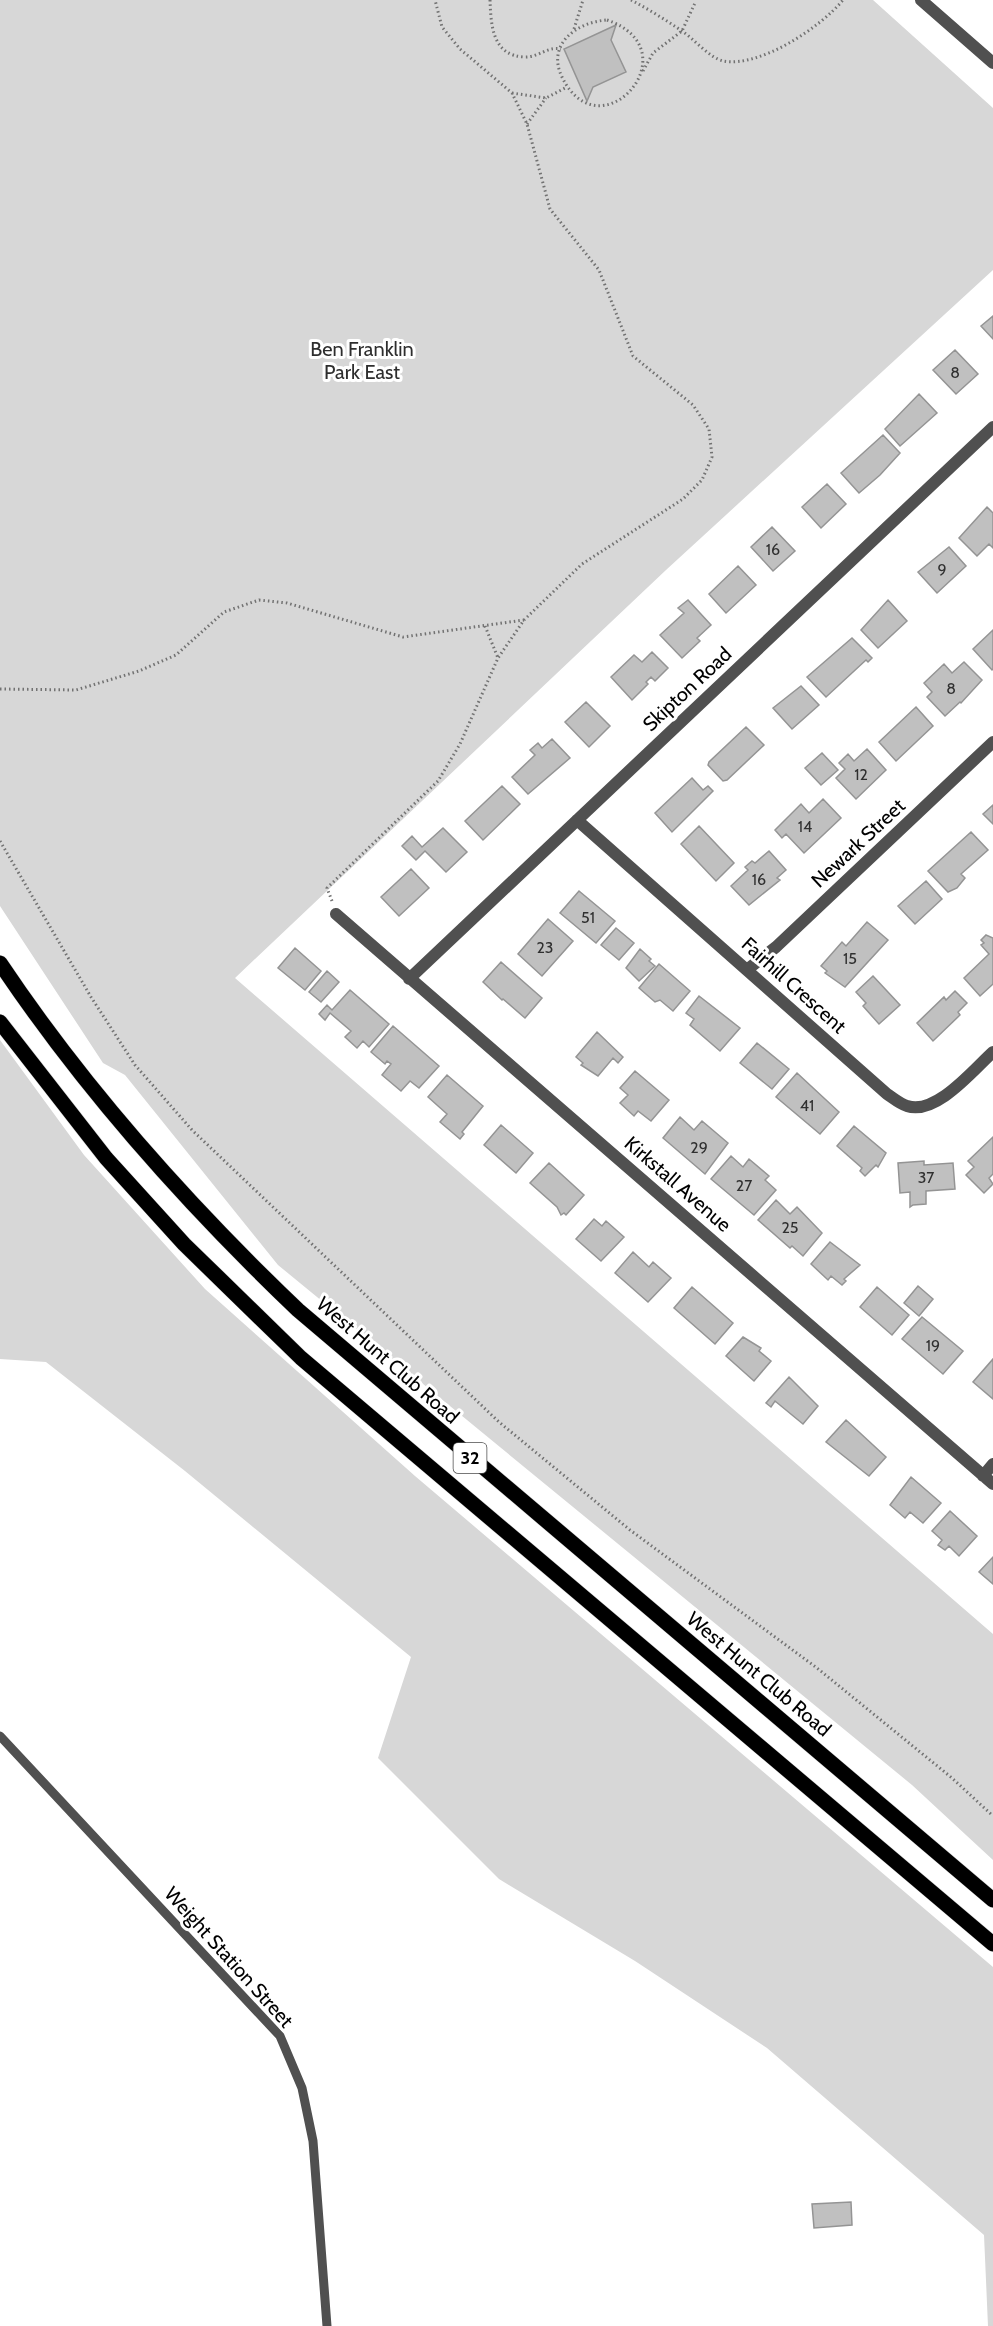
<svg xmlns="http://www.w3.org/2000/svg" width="993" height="2326" font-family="Cabin,sans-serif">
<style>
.green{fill:#d7d7d7}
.building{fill:#c0c0c0;stroke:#949494;stroke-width:1.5}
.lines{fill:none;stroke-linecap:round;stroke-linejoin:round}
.primary-casing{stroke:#dbdbdb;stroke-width:16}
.path{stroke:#727272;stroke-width:3;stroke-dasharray:1.5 3;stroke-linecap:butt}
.service{stroke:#505050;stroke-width:9}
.minor{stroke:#505050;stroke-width:12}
.tertiary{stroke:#505050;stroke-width:12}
.primary{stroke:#000;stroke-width:15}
.labels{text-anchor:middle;stroke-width:6;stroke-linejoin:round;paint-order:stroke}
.number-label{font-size:16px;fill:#303030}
.shield{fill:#fff;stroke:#4c4c4c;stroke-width:1.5}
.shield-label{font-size:18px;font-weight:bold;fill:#000}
.park-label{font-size:20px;fill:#2e2e2e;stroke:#fff}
.street-label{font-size:20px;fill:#000;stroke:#fff}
</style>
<rect width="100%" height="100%" fill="#fff"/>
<path class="green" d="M0,0H873L993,108V270L666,570L235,978L993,1634V1860L912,1785L278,1265L125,1075L103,1063L0,906Z
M0,1040L84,1155L205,1289L415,1476L993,1967V2326H988L984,2235L767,2048L635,1961L499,1879L378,1758L411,1657L185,1471L46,1362L0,1359Z"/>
<path class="building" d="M616,25L611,40L626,72L593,87L587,101L564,49Z
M993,316V339L981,326Z
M955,350L978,374L956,394L933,370Z
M919,394L937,413L900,446L885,429Z
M883,435L900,453L880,475L859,493L841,473Z
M827,484L846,504L821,528L802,507Z
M987,507L993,513V548L989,544L977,556L959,538Z
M772,527L795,551L773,571L751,547Z
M949,547L966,566L937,593L918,572Z
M738,566L756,585L726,613L709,594Z
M688,600L711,625L697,638L700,641L682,658L660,635L684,613L678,608Z
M888,600L907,621L878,648L861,630Z
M993,630V669L992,670L973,649Z
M852,638L872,658L868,662L866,660L826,697L807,677Z
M652,652L668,668L655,681L651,677L646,682L648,684L632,700L611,677L634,655L642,662Z
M964,662L982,680L961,703L960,702L945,716L927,697L932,692L924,683L944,664L952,673Z
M801,686L819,705L792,729L773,708Z
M586,702L610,726L589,747L565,722Z
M916,707L933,726L896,761L879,742Z
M746,727L764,745L727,780L723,781L708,765L709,762Z
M552,739L570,758L528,794L512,777L535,755L530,750L538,743L542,748Z
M867,749L886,770L856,799L836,778L845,769L839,763L848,754L854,761Z
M822,753L838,770L821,785L805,768Z
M692,778L703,790L708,786L713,791L672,832L655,813Z
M502,786L520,804L483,840L465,821Z
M823,799L841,818L804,853L786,834L782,838L775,830L801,804L809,813Z
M993,805V824L983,814Z
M699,826L734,863L716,881L681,844Z
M443,828L467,852L446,872L425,851L416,860L402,846L412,836L422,847Z
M971,832L988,850L961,874L965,878L957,888L948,892L928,871Z
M769,851L786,870L777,878L780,880L749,905L731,886L748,870L745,867L752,861L755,863Z
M411,869L429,888L399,916L381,897Z
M926,881L942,899L915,924L898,906Z
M579,891L615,921L596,943L560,913Z
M548,919L573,941L542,976L518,954Z
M867,922L888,940L845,987L825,973L827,971L821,966L842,942L846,946Z
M616,928L634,943L619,960L601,945Z
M986,935L993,938V984L980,996L964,978L989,954L981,945L984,943L981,940Z
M295,948L321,971L305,990L278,968Z
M640,949L651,959L649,961L655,966L639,981L626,968Z
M501,962L542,998L525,1018L503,999L502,1000L483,982Z
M659,964L690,991L673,1011L660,1000L655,1002L639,988Z
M327,971L339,982L321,1002L309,992Z
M873,976L900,1005L879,1024L863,1006L866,1003L856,992Z
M350,990L389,1024L369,1047L363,1041L357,1048L345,1037L351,1031L330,1013L325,1020L319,1014L327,1005L332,1010Z
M955,991L967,1003L958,1012L960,1015L933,1041L917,1023L944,997L946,1000Z
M699,996L740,1028L720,1051L690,1025L694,1019L686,1013Z
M393,1026L439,1066L419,1088L410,1081L401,1091L382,1075L391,1064L387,1061L385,1064L371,1052Z
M597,1032L623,1057L618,1063L613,1058L598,1076L581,1065L583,1063L576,1057Z
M757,1043L789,1069L772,1089L740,1063Z
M635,1071L669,1100L651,1121L638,1111L634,1116L620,1103L628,1095L620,1088Z
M797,1073L839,1112L820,1134L776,1097Z
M447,1075L483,1106L462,1132L464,1134L460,1139L440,1122L447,1114L428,1097Z
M680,1117L694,1130L702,1121L728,1143L705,1174L663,1138Z
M501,1125L533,1153L516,1173L484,1145Z
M854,1126L886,1153L878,1167L876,1165L865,1176L860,1171L862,1168L837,1146Z
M993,1137V1174L989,1178L993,1184L984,1193L966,1175L974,1167L968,1161Z
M731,1156L743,1167L749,1159L769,1176L765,1180L776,1190L754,1215L711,1179Z
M924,1161V1165L953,1163L955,1189L926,1191V1204L913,1205L910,1207V1192L900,1193L898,1163Z
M549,1163L584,1195L566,1215L564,1213L561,1215L557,1207L530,1183Z
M776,1200L790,1214L797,1207L822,1233L803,1256L792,1246L790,1248L758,1220Z
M594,1219L602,1226L606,1221L624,1237L601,1261L576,1239Z
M830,1242L860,1265L844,1279L846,1281L842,1285L831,1276L828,1280L811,1264Z
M633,1252L649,1267L653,1262L671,1278L648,1302L615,1273Z
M918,1286L933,1299L919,1316L904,1303Z
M692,1287L733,1323L715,1344L674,1308Z
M877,1287L909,1315L892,1335L860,1307Z
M922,1317L963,1351L943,1374L902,1339Z
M743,1337L761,1348L759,1351L771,1361L754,1381L726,1356Z
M993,1359V1399L973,1382Z
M789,1377L818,1406L803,1424L775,1401L771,1407L766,1403Z
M846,1420L886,1457L869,1476L826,1442Z
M911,1477L941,1503L923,1523L910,1512L905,1518L890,1505Z
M950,1511L977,1536L959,1556L949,1546L945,1550L938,1545L942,1540L932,1531Z
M993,1557V1584L979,1572Z
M851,2202L852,2225L814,2228L812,2204Z"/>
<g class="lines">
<defs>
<path id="primary" d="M0,963C85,1090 188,1205 298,1310L993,1900
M0,1022L106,1158L184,1244L301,1358L993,1944"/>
</defs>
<use href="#primary" class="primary-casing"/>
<path class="path" d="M490,0C491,25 492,56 525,57C540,57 547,46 561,49
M631,0C648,9 666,20 682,31C694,39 710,58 723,61C760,68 821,27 843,0
M607,20C694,50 600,156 562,77C546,44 577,22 607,20Z
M574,29L583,0
M643,71L653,53L682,31L695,3
M512,93L546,98L567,87
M527,124L546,98
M485,626L498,658
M0,689L76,690L139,671L176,655L224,612L259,600L287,603L403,637L524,620
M0,841L91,997L135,1065L192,1130L499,1422L630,1530L817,1668L952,1778L993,1816
M332,901L327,888L438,781L460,744L498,658L524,620L582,564L683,499L702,480L712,457L709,429L693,405L633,356L599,270L550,209L527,124L512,93L460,49L442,27L435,0"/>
<path class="service" d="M0,1736L280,2036L302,2088L313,2141L327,2326"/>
<path class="minor" d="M577,820L887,1094C893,1098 900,1104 907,1106C936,1116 974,1069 993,1052
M336,914L993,1484
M748,969L776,947L993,742
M409,979L993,427
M983,1476L993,1464"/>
<path class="tertiary" d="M921,0L993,63"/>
<use href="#primary" class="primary"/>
</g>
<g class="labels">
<g class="number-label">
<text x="955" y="378">8</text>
<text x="773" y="555">16</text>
<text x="942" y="575">9</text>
<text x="951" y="694">8</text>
<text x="861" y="780">12</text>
<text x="805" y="832">14</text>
<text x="759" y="885">16</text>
<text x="588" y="923">51</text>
<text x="545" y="953">23</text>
<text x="850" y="964">15</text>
<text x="807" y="1111">41</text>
<text x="699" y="1153">29</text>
<text x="926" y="1183">37</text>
<text x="744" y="1191">27</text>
<text x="790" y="1233">25</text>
<text x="933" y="1351">19</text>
</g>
<rect class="shield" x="453.5" y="1443" width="33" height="30" rx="4.5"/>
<g class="shield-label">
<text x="470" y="1464">32</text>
</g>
<g class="park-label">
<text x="362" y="356">Ben Franklin<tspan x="362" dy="23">Park East</tspan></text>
</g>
<g class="street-label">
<text transform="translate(687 689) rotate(-43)" y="7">Skipton Road</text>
<text transform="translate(858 843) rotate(-43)" y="7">Newark Street</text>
<text transform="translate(794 985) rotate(42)" y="7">Fairhill Crescent</text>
<text transform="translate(678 1184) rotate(41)" y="7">Kirkstall Avenue</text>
<text transform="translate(388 1360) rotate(41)" y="7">West Hunt Club Road</text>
<text transform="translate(759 1674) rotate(40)" y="7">West Hunt Club Road</text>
<text transform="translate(229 1957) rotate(48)" y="7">Weight Station Street</text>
</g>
</g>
</svg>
